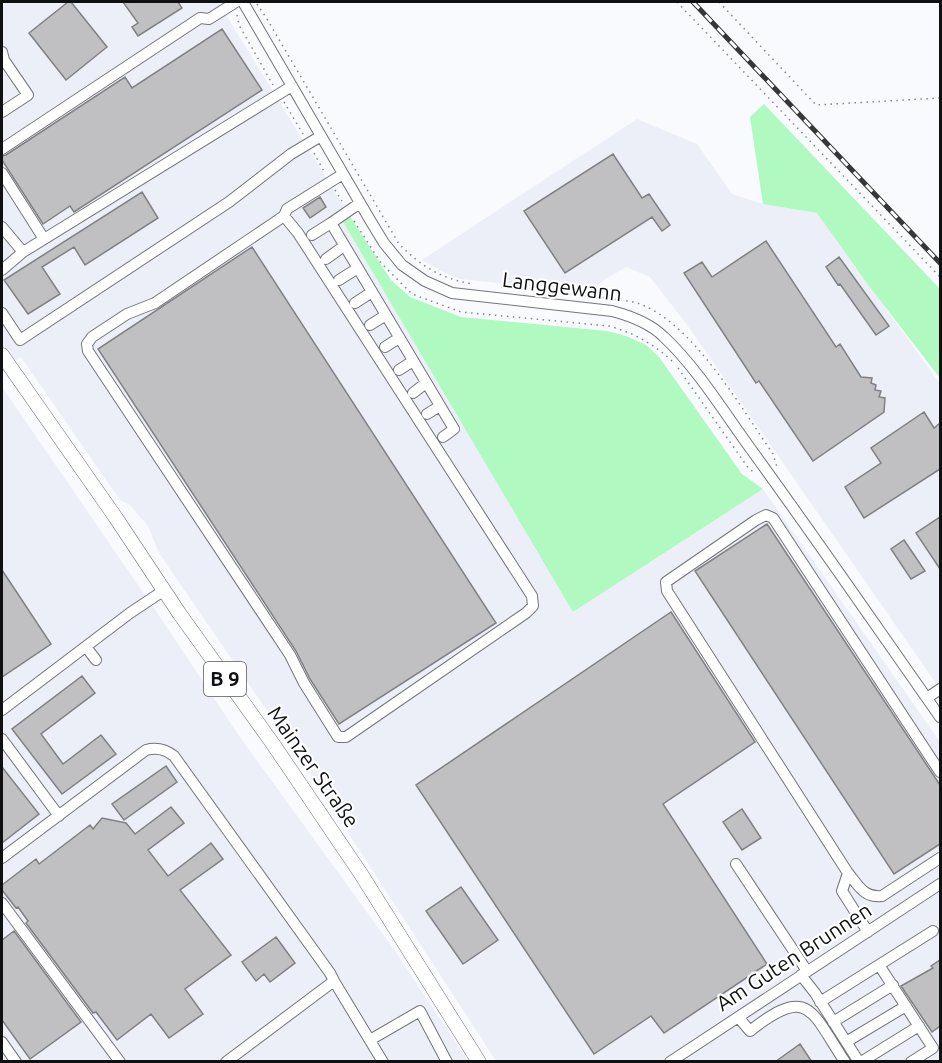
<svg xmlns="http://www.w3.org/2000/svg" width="942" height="1063" font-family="Ubuntu,sans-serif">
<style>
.built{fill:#eceef8}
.green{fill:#b0f9c0}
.building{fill:#c0c0c2;stroke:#818183;stroke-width:1.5}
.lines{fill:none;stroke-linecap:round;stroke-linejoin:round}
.minor-casing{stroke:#747578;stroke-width:12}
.major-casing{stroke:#747578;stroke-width:15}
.path{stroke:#858688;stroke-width:1.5;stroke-dasharray:1.5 4.5;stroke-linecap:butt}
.minor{stroke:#fff;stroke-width:10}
.major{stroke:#fff;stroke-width:14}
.rail-casing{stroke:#363738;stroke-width:5}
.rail{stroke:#fff;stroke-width:3;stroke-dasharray:9;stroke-linecap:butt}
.labels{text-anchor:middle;stroke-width:4.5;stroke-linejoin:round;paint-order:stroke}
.shield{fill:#fff;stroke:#575858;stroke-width:1.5}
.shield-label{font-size:20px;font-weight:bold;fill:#0f1011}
.street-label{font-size:21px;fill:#0f1011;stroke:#fff}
</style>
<rect width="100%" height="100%" fill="#f9fafd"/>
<path class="built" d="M10,2H218L349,215L573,612L763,489L940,742V1061H496L305,766L159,553L148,526L130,505L120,500L21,357L2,368V6Z
M637,119L697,144L732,194L763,204L817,213L940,384V689L688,326L650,277L626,267L601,282L591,293L460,279L445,273L422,260Z
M2,387L164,623L237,733L395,951L468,1061H2Z"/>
<path class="green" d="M764,104L940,289V378L869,286L817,213L763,204L750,117Z
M349,215L391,280L410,297L461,317L607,331L626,336L646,345L659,357L742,474L763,489L573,612L342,220Z"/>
<path class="building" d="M68,2H71L107,47L66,80L29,33Z
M123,2H178L182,8L138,36L132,27L138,23Z
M222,29L262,90L74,212L70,206L43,224L2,160V156L6,155L125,77L132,88Z
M613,154L642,198L649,194L670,225L662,231L652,217L565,273L524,211Z
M142,192L158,218L85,265L74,247L42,267L60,294L28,314L4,280Z
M320,197L326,207L310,218L303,208Z
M766,241L836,347L840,344L861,377L872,378L871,383L876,385L875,390L881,391L879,397L885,398L884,412L813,461L759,381L756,383L684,273L702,262L712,277Z
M252,247L496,623L339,724L310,679L296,651L98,349Z
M839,257L889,326L876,335L840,284L838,285L826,267Z
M924,412L934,428L940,423V469L864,518L845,487L881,463L871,448Z
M940,517V569L916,533Z
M767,524L940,785V844L894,874L695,571Z
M904,540L925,571L911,579L891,549Z
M2,570L51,644L2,677Z
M671,612L755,742L663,804L767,964L664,1033L651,1016L594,1054L416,785Z
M82,676L95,693L41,734L63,764L101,735L116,754L62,794L12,729Z
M166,766L177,782L124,820L112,804Z
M2,767L39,814L2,843Z
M171,807L184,823L148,850L168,876L211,843L223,859L180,890L231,955L185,989L203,1014L169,1038L151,1014L117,1040L96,1012L93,1013L26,923L28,921L18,907L16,908L2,890V885L36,859L39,864L90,825L93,829L102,818L126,823L135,834Z
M742,809L761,838L742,850L723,822Z
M461,887L498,940L463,964L426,911Z
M14,931L81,1022L30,1059L2,1020V940Z
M276,937L295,963L270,982L264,974L256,981L242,962Z
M940,960V1026L932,1032L901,986L933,968L931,966Z
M800,1044L812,1062H775Z"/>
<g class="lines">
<defs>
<path id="minor" d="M243,2L370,220L384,243L402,265L425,281L452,293L612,311C631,316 650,323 664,337C698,369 725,414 753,452C817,540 878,629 940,717
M2,52L4,60L28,95L2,112
M2,149L200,18L209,19L236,2
M2,173L44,239
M360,203L331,223L454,429L443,437
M284,216L155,303L127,314L92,337L87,344L88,351L290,655L304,683L338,737H346L526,613L533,606L532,596L298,233L284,216L287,209L343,174
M2,227L23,252L2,270
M312,235L331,223
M23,252L292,86
M326,259L344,246
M339,280L358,268
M355,303L372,292
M2,313L20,340L229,202L291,154L321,136
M370,325L386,315
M385,347L399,338
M399,370L413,361
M413,393L426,383
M427,414L440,406
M86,647L96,660
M927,698L940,689
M2,710L130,613L163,591
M2,739L59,816
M2,858L146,750C157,747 165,749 174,756L330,973L334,981L226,1062
M736,864L807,971
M848,873C859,886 864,898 882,896L940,858
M2,903L120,1062
M868,932L842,891L848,873L667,591L666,582L756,520L766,515L773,518L940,772
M879,965L933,1048L911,1062
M801,975L815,993L859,1062
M334,981L383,1062
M820,1002L933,931
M738,1017L750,1031C809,984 811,1011 845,1062
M833,1022L893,985
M370,1040L420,1011L447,1062
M2,1042L16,1062
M846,1042L906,1006
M670,1062L940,884
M861,1062L919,1026"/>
<path id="major" d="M2,355L116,518L179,613L273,744L361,874L479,1062"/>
</defs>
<use href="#minor" class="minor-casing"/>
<use href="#major" class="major-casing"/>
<path class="path" d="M677,2L940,277
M719,2L816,105L940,98
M257,4L267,19L399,244C422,267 440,278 472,284
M237,15L239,25L273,85
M284,102L303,134
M314,153L325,173
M335,190L342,201
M354,221L381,263L412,294L461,312L609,326C634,333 654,344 673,362
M501,287C536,291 571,293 606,298C616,300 627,300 637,303C692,321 741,408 773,454L777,467
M678,368L749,469L755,473"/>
<use href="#minor" class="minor"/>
<use href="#major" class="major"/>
<defs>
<path id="rail" d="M693,2L940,263"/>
</defs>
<use href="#rail" class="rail-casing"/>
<use href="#rail" class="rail"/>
</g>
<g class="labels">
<rect class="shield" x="204" y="662" width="42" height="34" rx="4.5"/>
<g class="shield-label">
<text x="225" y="686">B 9</text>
</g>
<g class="street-label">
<text transform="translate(562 287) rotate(7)" y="7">Langgewann</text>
<text transform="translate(313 767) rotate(55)" y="7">Mainzer Straße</text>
<text transform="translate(794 957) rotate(-33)" y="7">Am Guten Brunnen</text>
</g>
</g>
<rect width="942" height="1063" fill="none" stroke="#0f1011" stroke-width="6"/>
</svg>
